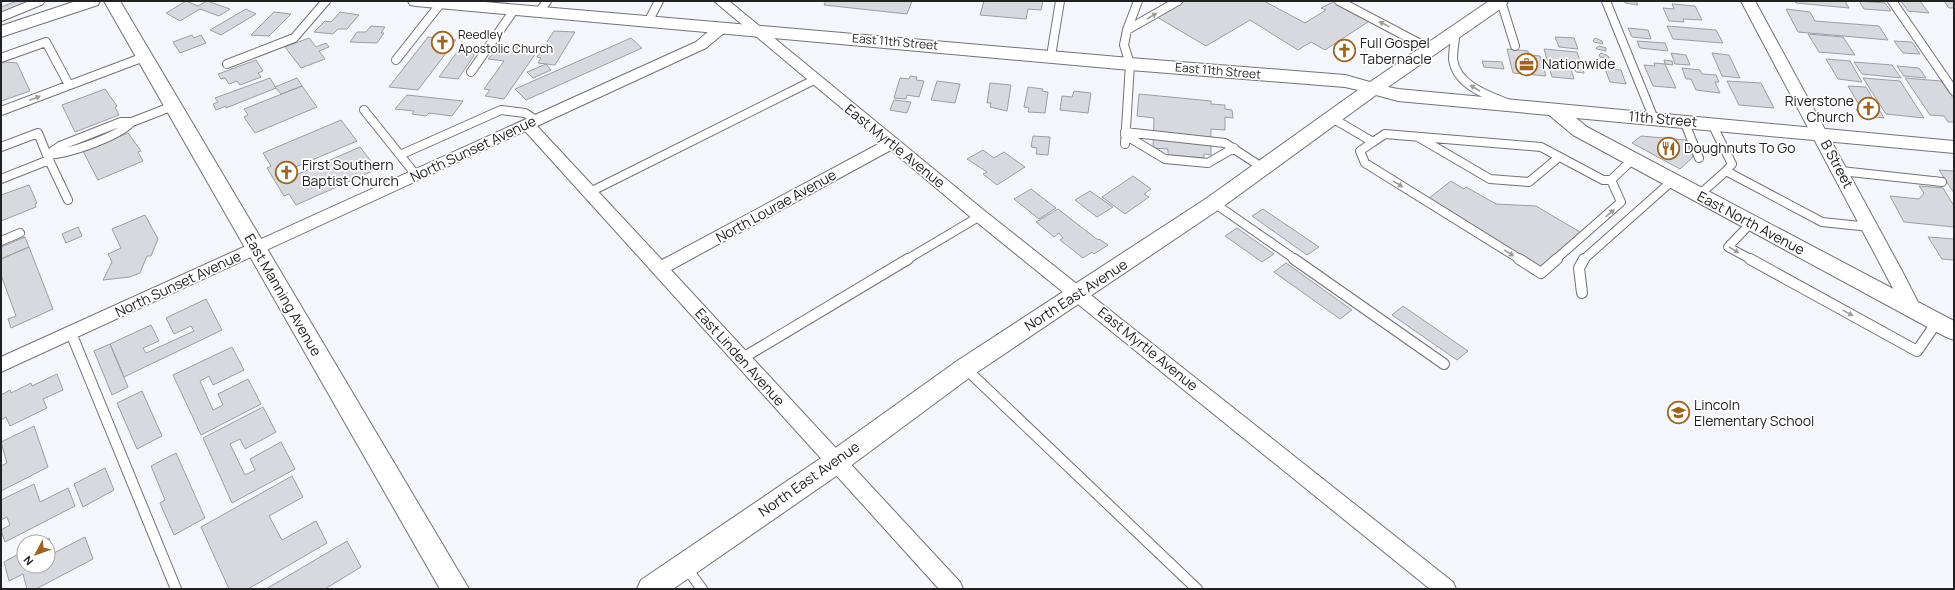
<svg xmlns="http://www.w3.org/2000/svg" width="1955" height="590" font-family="Manrope,sans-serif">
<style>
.building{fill:#d8d9df;stroke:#9d9da3}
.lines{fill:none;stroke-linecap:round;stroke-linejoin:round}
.lane-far1-casing{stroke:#727378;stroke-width:10}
.lane-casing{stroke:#727378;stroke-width:12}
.street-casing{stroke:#727378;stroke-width:2}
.secondary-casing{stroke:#727378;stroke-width:2}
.lane-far1{stroke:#fff;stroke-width:8}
.lane{stroke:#fff;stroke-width:10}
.street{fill:#fff;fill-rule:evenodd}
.secondary{fill:#fff;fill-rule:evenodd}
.oneway{fill:#9c9c9c}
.labels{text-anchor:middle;stroke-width:3.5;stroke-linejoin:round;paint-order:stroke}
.far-poi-label{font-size:12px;fill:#222224;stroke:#fff;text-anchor:start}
.far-street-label{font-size:12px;fill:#222224;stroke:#fff}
.poi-label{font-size:14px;fill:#222224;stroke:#fff;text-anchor:start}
.street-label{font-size:14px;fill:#222224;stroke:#fff}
</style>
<rect width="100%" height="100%" fill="#f5f5fc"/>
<path class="building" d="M17,1H38L1,16V7Z
M186,1L198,6L207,1L230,9L219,16L200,9L180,21L166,13Z
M826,1H912L907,14L824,5Z
M984,1H1043L1041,10L1028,9L1026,19L980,15Z
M1185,1H1264L1305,23L1326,10L1321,8L1335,1L1371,20L1325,50L1311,42L1298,50L1250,20L1206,46L1157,17Z
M1624,1H1636L1638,5L1625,3Z
M1794,1H1845L1849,8L1796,3Z
M1859,1L1885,3L1891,11L1864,9Z
M1901,1H1920L1929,13L1908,11Z
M1944,1H1954V8H1949Z
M1672,4L1695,6L1702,20L1683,19L1684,22L1669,21L1663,8L1674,9Z
M246,9L256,14L221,35L210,30Z
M1786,9L1810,12L1815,21L1879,26L1888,40L1798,32Z
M274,12L291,14L269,36L251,35Z
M340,12L359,15L347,29H338L333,34L314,32L325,21L331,22Z
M371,26L385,27L381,33H384L377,43L350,42L357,32H366Z
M1667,26L1716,30L1723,43L1673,39Z
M1628,28L1648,30L1651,39L1632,37Z
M554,31L575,32L555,65L538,63L541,58L537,57Z
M1808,34L1843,37L1855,55L1819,52Z
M192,35L194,38L201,35L206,43L180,53L173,42Z
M428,37L456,40L418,90L389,87Z
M1555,37L1574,38L1578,49L1559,47Z
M309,38L316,47L326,43L329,47L319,51L325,59L301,68L285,47Z
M631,38L642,48L526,100L515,89Z
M1595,38L1602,41L1603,44L1594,42L1593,41Z
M1637,41L1665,43L1668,51L1640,48Z
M1894,41L1912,42L1920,54L1903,53Z
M501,46L538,50L504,99L485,96L490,90L484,89L504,61L488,59Z
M1599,46L1606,48V51L1597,49L1596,48Z
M1507,49L1528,51L1529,55L1540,56L1546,76L1513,73Z
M1544,49L1577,52L1580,61L1568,60L1574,79L1552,77Z
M457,52L475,54L458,79L439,77Z
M1601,53L1608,56L1609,58L1600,57L1599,55Z
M1671,53L1686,55L1690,65L1675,64Z
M1712,53L1729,55L1740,78L1722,76Z
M1826,59L1850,61L1862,82L1838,79Z
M256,60L263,71L258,73L261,77L240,85L237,81L229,84L225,78L221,79L218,74Z
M1664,60L1672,61L1673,65L1665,64Z
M1482,61L1502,62L1504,69L1484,67Z
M1607,61L1611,63V66L1602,65V62Z
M6,62L17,63L30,91L1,101V63Z
M1854,62L1892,65L1901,78L1862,74Z
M1573,63H1581L1584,73L1576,72Z
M1654,63L1665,64L1676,88L1653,86L1644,65L1655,66Z
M546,64L551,70L533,78L527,72Z
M1897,66L1919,68L1926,78L1904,76Z
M1682,68L1700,70L1702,74L1716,75L1719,82H1715L1720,93L1696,90L1691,79H1686Z
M1605,69L1621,70L1626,84L1610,82Z
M910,76L917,77L916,80L924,81L919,97L907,95L906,99L894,98L900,78L909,79Z
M270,78L276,88L226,108V106L216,110L213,104L218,102L215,98Z
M297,78L302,86L281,94L275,87Z
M1863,78L1900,81L1924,118L1886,114Z
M1905,78L1941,81L1954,99V122H1948L1944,116L1930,115Z
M937,81L960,84L955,103L931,100Z
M1727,81L1761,83L1774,108L1739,105Z
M990,83L1011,85L1007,111L990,107L991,103H987Z
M302,86L317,107L255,133L244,117L248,115L244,109Z
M1848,86L1866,87L1884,118L1860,115L1856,109L1862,110Z
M1028,87L1043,89L1042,91L1048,92L1045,113L1028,112L1029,108L1024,107Z
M105,89L117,106L115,107L119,115L75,132L62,105Z
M1074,91L1091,93L1088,113L1060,110L1062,96L1072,97Z
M1139,94L1211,101V104L1225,105V109L1232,110L1233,118L1225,117V130L1211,129V155L1204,154V158L1168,155V149L1153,148L1154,118L1137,116Z
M407,95L463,101L452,116L429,113L426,116L412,114L414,111L395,109Z
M894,100L911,102L907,113L890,110Z
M341,120L357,141L286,171L289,178L360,147L377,169L296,205L289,194L284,196L267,168L271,166L263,153Z
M128,133L141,151L138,152L143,161L98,180L83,151Z
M1033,136L1050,137L1048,155L1036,154L1037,148L1031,147Z
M1641,136L1686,140L1693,157L1680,169L1632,143Z
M983,150L994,158L1004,152L1025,167L997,185L983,174L987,172L967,159Z
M1939,170L1954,171V193Z
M1133,176L1151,189L1144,194L1149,197L1125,214L1102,197Z
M1451,181L1464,189L1466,187L1496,204L1536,206L1580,232L1540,268L1428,199Z
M29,185L37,203L35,204L36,207L1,221V195Z
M1919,186L1943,188L1954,206V227L1904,222L1890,196L1919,199L1924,193Z
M1031,189L1056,208L1039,219L1014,199Z
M1090,191L1113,207L1097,217L1075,200Z
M1058,209L1098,240L1099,239L1108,245L1094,254L1092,252L1083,258L1060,240L1063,238L1059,233L1054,237L1036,222Z
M1263,209L1319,247L1307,255L1252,216Z
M145,215L158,239L151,256H147L140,273L130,277L103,280L112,262L108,254L121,248L112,229Z
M78,227L82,236L66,243L62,234Z
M1237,228L1274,254L1262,262L1225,236Z
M25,237L29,247L1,259V247Z
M1928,237L1954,239V260L1942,259Z
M29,247L53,309L11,328L8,319L16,316L1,275V259Z
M1286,263L1352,310L1340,319L1274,272Z
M206,299L222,330L124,377L110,344L151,325L159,341L143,348L146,353L194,331L191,326L174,334L166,318Z
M1403,306L1468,351L1457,360L1392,315Z
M110,344L128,387L112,395L94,351Z
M232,347L244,370L213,385L209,376L200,381L213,410L223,405L218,394L248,379L261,404L201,435L173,375Z
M57,374L63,390L43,399L47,408L10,426L6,417L1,420V395L10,390L11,393L31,383L32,386Z
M142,391L162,436L137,449L117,403Z
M263,407L276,432L245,449L240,439L230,444L245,475L255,470L250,459L281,442L295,469L232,503L203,438Z
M34,426L48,467L1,491V466L7,463L1,442Z
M176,453L205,518L174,535L160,503L165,500L151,466Z
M105,468L114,490L83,507L74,484Z
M292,476L303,497L269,516L282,540L316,521L327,543L248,589H229L201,527Z
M34,484L40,502L68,488L75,506L5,542L1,530L10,525L7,517L1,520V500Z
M85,537L93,559L36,589H27L23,574L9,581L4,562L24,551V566H48V542H42L49,538L54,553Z
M347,541L361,567L325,589H266Z"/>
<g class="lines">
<defs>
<path id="lane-far1" d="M1339,1L1430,49
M1501,1L1515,46
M1606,1L1654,119
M1892,1L1954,91
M539,12L547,1
M1,17L40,1
M648,22L659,1
M1127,30L1178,1
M1456,31C1455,40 1453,50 1453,59C1456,85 1487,95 1507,103
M1051,56L1060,1
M1,58L46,42L69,85
M396,60L441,3
M227,64L294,38L326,1
M471,72L514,10
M364,110L400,155
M1,111L144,57
M1332,118L1373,142L1385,134L1541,147L1603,180H1611L1632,160
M1684,121L1699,158
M121,122H132C117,137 69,154 47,155L60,146Z
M132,122L173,106
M1712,124L1732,164L1726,171
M1125,132L1225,143L1263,168
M1125,135L1165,159L1208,163L1234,148
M1418,137L1490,179L1529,182L1559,157
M1373,142L1360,151L1365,163L1521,260
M1125,144L1130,64L1124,45L1127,30L1138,1
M1,147L38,133L49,160
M1841,171L1942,182
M416,175L400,155L501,110L525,113L536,120
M1,179L49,160L68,200
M590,192L814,80
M1699,195L1726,171L1822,222L1870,227
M1214,203L1296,260
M1751,223L1728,247L1752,260
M1,241L20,233
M906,260L980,216
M1555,260L1621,202L1611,180
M1583,260L1672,181"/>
<path id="lane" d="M1294,259L1444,364
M1519,259L1541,273L1557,259
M1750,259L1917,351L1937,322
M1582,293L1579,268L1584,259
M71,333L176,589
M741,359L908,259
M965,368L1197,589
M685,566L702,589"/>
<path id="street" d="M714,1H729L986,212L1453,582L1456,589H1430L974,220L891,150L671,270L960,582L963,589H939L525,131L1,372V357L696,42C705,35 716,22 728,25L730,28L706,48L537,126L662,260L882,142Z
M1741,1H1755L1901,269L1921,308L1918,313L1912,315L1906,313Z"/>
<path id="secondary" d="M76,1H100L98,5L1,37V26Z
M104,1H120L469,589H440Z
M408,1H474L1130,58L1345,75L1370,82L1489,1H1508L1506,5L1388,87L1398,89L1954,141V153L1576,118L1587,127L1954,321V340L1946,337L1573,135L1549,115L1398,101L1376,95L1221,208L973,375L845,470L673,589H637L641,580L827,454L957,361L1207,198L1358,90L1345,87L1130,70L416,6L410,5Z"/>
</defs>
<use href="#lane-far1" class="lane-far1-casing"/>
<use href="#lane" class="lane-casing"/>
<use href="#street" class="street-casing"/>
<use href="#secondary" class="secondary-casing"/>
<use href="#lane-far1" class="lane-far1"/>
<use href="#lane" class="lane"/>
<use href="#street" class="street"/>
<use href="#secondary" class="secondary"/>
</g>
<defs><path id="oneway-solid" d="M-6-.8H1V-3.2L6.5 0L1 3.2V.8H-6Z"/></defs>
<g class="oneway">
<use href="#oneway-solid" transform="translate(1152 16) rotate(-30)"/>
<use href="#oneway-solid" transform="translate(1384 24) rotate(-153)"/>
<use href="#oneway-solid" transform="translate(1475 88) rotate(-149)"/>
<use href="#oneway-solid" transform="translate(35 98) rotate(-21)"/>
<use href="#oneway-solid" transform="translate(1398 184) rotate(32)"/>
<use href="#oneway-solid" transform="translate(1610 213) rotate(-42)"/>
<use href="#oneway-solid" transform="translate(1734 250) rotate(31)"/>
<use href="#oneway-solid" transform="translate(1509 253) rotate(32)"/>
<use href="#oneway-solid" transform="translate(1848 313) rotate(29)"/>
</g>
<defs>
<symbol id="church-ring" viewBox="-11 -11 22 22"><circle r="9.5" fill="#fff" stroke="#9e6522" stroke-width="1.5"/><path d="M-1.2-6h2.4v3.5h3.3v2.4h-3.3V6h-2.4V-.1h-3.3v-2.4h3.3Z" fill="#9e6522"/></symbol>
<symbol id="office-ring" viewBox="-11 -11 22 22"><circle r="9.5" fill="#fff" stroke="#9e6522" stroke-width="1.5"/><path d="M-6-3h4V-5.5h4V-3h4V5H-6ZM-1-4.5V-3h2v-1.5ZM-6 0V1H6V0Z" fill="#9e6522"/></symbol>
<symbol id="restaurant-ring" viewBox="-11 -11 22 22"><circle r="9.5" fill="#fff" stroke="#9e6522" stroke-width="1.5"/><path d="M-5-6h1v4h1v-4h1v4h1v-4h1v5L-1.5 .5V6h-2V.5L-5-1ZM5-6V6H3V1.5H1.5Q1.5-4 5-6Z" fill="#9e6522"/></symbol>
<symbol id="school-ring" viewBox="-11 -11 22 22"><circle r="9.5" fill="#fff" stroke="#9e6522" stroke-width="1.5"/><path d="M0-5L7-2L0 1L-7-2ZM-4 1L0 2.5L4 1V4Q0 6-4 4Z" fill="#9e6522"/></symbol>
</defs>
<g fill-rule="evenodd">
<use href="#church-ring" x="430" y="30" width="25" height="25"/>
<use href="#church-ring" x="1332" y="38" width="25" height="25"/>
<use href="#office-ring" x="1514" y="52" width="25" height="25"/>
<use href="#church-ring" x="1856" y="96" width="25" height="25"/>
<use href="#restaurant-ring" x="1656" y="136" width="25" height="25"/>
<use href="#church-ring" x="274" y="160" width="25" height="25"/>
<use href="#school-ring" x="1666" y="400" width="25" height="25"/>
</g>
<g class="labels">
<g class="far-poi-label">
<text x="458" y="39">Reedley<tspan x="458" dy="14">Apostolic Church</tspan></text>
</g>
<g class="far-street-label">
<text transform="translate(895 42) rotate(5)" y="4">East 11th Street</text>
<text transform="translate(1218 71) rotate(5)" y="4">East 11th Street</text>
</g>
<g class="poi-label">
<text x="1360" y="48">Full Gospel<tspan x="1360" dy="16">Tabernacle</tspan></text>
<text x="1542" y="69">Nationwide</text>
<text x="1854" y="106" text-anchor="end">Riverstone<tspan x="1854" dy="16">Church</tspan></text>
<text x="1684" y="153">Doughnuts To Go</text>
<text x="302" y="170">First Southern<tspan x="302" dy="16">Baptist Church</tspan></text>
<text x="1694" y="410">Lincoln<tspan x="1694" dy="16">Elementary School</tspan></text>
</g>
<g class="street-label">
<text transform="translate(1663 119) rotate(5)" y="5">11th Street</text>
<text transform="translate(895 146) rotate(39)" y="5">East Myrtle Avenue</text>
<text transform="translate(473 149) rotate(-25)" y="5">North Sunset Avenue</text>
<text transform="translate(1837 164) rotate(62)" y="5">B Street</text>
<text transform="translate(776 206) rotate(-29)" y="5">North Lourae Avenue</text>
<text transform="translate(1751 223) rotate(28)" y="5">East North Avenue</text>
<text transform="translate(178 284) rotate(-25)" y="5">North Sunset Avenue</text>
<text transform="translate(283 295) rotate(60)" y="5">East Manning Avenue</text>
<text transform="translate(1076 295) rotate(-33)" y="5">North East Avenue</text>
<text transform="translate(1148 349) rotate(39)" y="5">East Myrtle Avenue</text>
<text transform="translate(740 357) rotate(48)" y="5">East Linden Avenue</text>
<text transform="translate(809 479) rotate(-35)" y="5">North East Avenue</text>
</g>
</g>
<rect width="1955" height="590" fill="none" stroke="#222224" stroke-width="4"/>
<g transform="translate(36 554) rotate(229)"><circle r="19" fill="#ffffff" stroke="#a7a7a7"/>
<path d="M0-3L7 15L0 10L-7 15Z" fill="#9e6522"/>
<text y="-6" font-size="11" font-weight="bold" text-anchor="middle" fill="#222224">N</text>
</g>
</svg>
